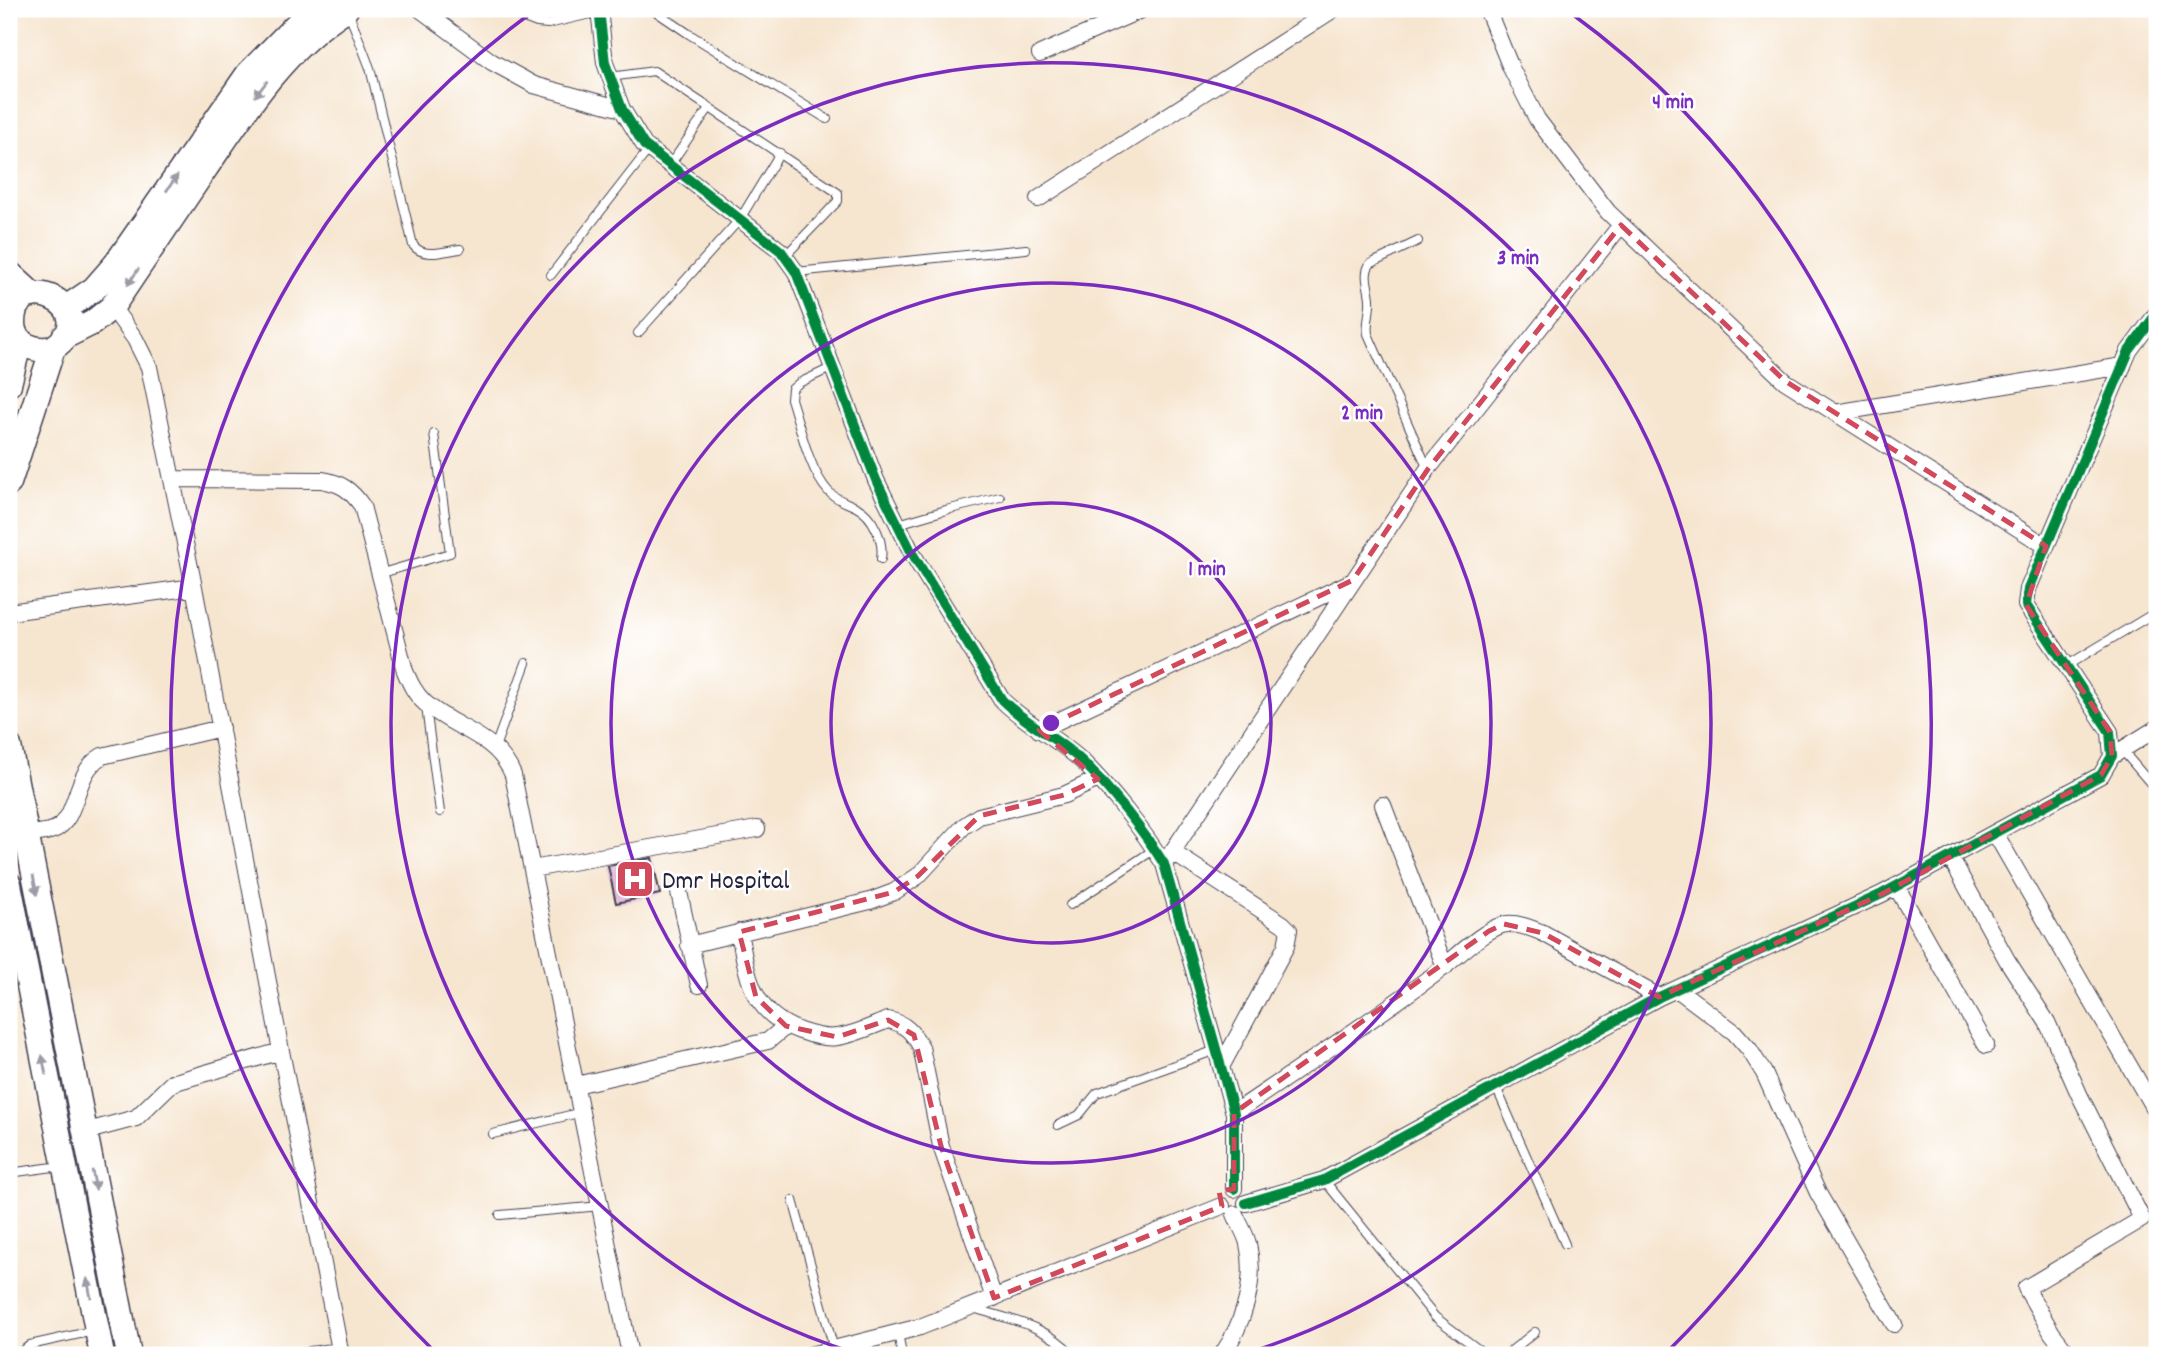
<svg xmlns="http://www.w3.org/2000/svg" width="2166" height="1364" font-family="Dekko,sans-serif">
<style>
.building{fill:#e0b3d7}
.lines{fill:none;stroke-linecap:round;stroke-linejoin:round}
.lane-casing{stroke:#423f51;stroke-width:10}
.street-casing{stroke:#423f51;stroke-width:18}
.primary-casing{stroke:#423f51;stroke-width:27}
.lane{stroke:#fff;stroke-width:8}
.street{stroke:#fff;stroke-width:16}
.primary{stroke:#fff;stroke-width:24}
.cycleway-casing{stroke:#fff;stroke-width:15}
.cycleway{stroke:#00873e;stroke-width:10}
.oneway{fill:#9c9ca7}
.marked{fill:none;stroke:#d1495b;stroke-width:5;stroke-dasharray:14 9;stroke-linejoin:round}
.ring{fill:none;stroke:#7b2cbf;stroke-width:3.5}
.labels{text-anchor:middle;stroke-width:5;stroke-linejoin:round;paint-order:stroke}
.poi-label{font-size:26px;fill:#22223b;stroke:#fff;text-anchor:start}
.centre{fill:#7b2cbf;stroke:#fff;stroke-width:3.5}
.ring-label{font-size:21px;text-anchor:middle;font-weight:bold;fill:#7b2cbf;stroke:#fff;stroke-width:5;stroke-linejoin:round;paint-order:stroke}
</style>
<rect width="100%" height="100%" fill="#fff"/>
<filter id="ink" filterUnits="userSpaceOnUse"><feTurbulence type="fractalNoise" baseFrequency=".0143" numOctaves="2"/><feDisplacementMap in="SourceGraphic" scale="14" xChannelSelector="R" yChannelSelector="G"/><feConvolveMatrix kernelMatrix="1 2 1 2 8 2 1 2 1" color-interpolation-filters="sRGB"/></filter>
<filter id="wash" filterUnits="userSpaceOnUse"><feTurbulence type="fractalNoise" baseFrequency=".00686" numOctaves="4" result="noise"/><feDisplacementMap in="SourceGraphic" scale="28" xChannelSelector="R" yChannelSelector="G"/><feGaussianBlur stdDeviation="1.57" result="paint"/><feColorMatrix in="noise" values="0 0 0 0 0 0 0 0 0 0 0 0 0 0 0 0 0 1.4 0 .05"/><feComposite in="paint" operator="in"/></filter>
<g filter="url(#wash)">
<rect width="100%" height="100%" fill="#f6e5cf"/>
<g id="blocks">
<path class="building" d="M652,858L660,894L616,903L608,866Z"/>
</g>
</g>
<g filter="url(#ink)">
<use href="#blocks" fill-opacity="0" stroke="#423f51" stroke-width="2"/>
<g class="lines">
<defs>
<path id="lane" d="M500,9L537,23L548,24L599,12
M652,9L689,34L827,119
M348,11L370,68L413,245C423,259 445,251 460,249
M610,77L654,71L838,193V201L785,256
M670,165L709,108
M1418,241L1370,264C1363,275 1369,286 1370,299C1371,311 1366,322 1368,334L1428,469
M796,272L1026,249
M551,275L649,149
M638,333L740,219L780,153
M833,367L799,383L792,389L791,399C800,426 809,470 828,491C836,500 846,502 856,507C874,516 884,541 881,559
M898,524L946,510L1000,497
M382,573L450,553L434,434
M2066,666L2156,612
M426,707L440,812
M495,747L526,663
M2122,750L2157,791
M1070,905L1155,849
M1496,1087L1565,1244
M1058,1125L1079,1115L1097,1093L1216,1050
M493,1134L582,1112
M9,1173L61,1166
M1324,1180L1435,1317L1486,1355
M793,1200L834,1349
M500,1215L601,1206
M973,1308C1011,1320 1046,1325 1073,1355
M898,1333L902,1355
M26,1355L25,1349L30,1345L93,1331
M1506,1355L1535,1332"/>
<path id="street" d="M420,9L492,62L534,85L622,109
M599,9L605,63L622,109L644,145L781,251L796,272L876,480L912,553L1002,700C1026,724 1059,739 1083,762C1111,790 1143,830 1164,864L1234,1113V1189
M1487,9L1511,68L1537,119L1608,212L1785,381L2046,546
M1040,54L1143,9
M1038,199L1334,9
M112,307L135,339L149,367L194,587L281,1051L341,1355
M1835,413L2123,366
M172,479L322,480C341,483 351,490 362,506L405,671C410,683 415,694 425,703C455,730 496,734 513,775L630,1355
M9,612L194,587
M1039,730L1353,581
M2112,756L2157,728
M1383,805L1445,967
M1995,833L2157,1114
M25,835C34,833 45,833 53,830C80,820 72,773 102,756L221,728
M1172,852L1283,924L1289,930L1286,946L1221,1067
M1950,857L2007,960L2047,1022L2079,1094L2142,1219L2026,1288L2052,1333L2069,1355
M1164,864L1428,469L1621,225
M532,869L757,829
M1896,886L1986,1045
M679,892L699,985
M739,932C748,978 751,1013 800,1031C812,1035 825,1039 837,1037C854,1035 872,1026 888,1020C905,1023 913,1033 921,1047L941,1146L994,1298
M689,945L870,901L894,892L918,876L964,826L979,816L1064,795L1098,779
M1677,989L1734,1032L1749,1049L1764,1073L1818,1193L1894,1324
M576,1085L768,1041L786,1026
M1234,1113C1299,1069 1365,1025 1428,979C1449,965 1480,932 1502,925C1514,921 1531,928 1543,933L1659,997
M84,1132L136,1118L172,1083L281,1051
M1246,1203L1324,1180L1659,997L1882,894L2101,775L2112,756L2110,732L2026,605L2028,589L2129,351L2157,313
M311,1355L340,1351
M810,1355L920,1327L1222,1206
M1222,1355C1243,1324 1257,1282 1248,1244C1246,1234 1239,1224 1235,1214"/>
<path id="primary" d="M9,273L33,295
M66,308L94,289L115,265L248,74L305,16L316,9
M64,337L92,323L112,307C143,261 174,215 205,169C245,110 284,48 346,9
M9,384L20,340
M9,483L53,348C109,310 13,263 13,323C13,345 35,352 53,348
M9,746L129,1355
M9,884L102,1355"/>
</defs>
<use href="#lane" class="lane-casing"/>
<use href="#street" class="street-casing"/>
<use href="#primary" class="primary-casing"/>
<use href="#lane" class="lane"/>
<use href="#street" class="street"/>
<use href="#primary" class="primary"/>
<defs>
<path id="cycleway" d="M599,9L605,63L622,109L644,145L781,251L796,272L876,480L912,553L1002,700C1026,724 1059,739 1083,762C1111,790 1143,830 1164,864L1234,1113V1189
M1246,1203L1324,1180L1659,997L1882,894L2101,775L2112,756L2110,732L2026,605L2028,589L2129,351L2157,313"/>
</defs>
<use href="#cycleway" class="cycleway-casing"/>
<use href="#cycleway" class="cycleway"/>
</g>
<defs><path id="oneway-solid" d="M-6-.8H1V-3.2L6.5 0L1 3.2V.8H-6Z" transform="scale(1.75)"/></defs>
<g class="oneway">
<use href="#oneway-solid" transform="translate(261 89) rotate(128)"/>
<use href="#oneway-solid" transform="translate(172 183) rotate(-55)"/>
<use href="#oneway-solid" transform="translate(133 277) rotate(124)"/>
<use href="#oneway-solid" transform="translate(35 885) rotate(79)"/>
<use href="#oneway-solid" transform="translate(44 1065) rotate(-101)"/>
<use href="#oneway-solid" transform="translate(94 1180) rotate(79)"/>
<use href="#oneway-solid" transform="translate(89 1288) rotate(-101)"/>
</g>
</g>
<path class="marked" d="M1621,225L1785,381L2046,546L2026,605L2110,732L2112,756L2101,775L1882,894L1659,997L1543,933L1504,924L1489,931L1234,1113V1189L1219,1191L1222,1206L994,1298L941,1146L914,1035L888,1020L837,1037L786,1026L756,997L739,932L894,892L918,876L979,816L1064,795L1098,779L1039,730L1353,580L1428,469Z"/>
<g class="ring">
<circle cx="1051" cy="723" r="220"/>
<circle cx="1051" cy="723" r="440"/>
<path d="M858 1354A660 660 0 1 1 1244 1354"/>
<path d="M434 1351A880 880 0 0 1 534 11M1568 11A880 880 0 0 1 1668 1351"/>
</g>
<defs>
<symbol id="hospital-square" viewBox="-11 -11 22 22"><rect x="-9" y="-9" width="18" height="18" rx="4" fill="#d1495b" stroke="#fff"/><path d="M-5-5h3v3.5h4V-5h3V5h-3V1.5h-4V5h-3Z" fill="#fff"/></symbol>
</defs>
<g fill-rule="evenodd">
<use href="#hospital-square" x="613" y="857" width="44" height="44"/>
</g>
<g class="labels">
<g class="poi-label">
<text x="662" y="888">Dmr Hospital</text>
</g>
</g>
<circle cx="1051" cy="723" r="10" class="centre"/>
<g class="ring-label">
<text x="1673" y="108">4 min</text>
<text x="1518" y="264">3 min</text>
<text x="1362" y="419">2 min</text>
<text x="1207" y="575">1 min</text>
</g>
<rect width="2166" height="1364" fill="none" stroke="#fff" stroke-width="35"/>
</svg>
